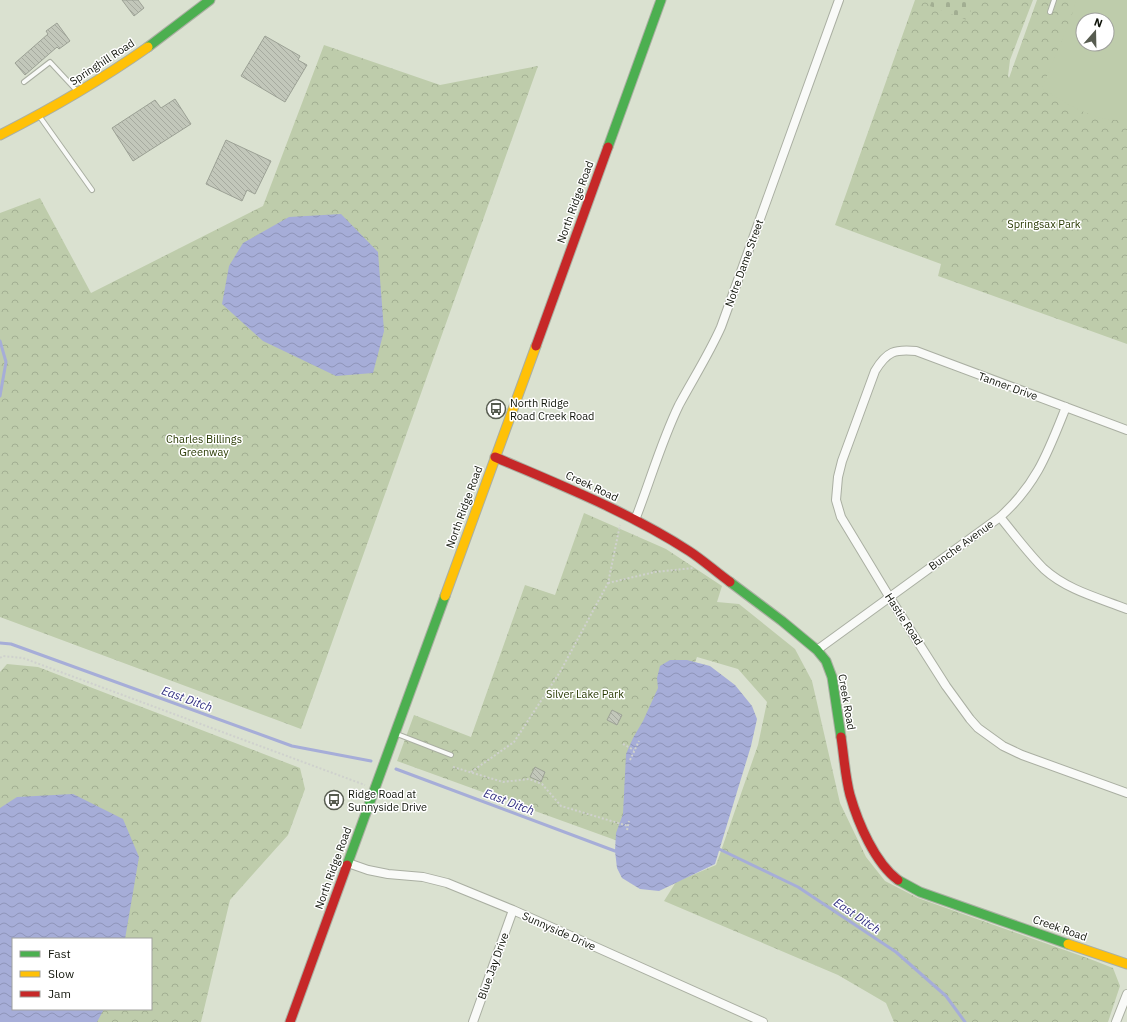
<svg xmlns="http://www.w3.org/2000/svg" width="1127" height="1022" font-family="'IBM Plex Sans',sans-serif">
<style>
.forest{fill:url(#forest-crowns);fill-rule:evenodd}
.cemetery{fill:url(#cemetery-stones)}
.garden{fill:#beccab;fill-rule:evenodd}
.water{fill:url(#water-waves)}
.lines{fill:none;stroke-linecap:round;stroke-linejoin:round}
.stream{stroke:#a6add8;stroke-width:3}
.building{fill:url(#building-back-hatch);stroke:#9ca195}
.lane-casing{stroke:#aaafa2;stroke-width:6}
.street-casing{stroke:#aaafa2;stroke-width:10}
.fast-casing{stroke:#aaafa2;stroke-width:11}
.slow-casing{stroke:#aaafa2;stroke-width:11}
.jam-casing{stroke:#aaafa2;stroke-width:11}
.path{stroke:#cfd1cd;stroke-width:2;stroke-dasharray:2 2;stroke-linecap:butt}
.lane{stroke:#f9faf8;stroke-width:4}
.street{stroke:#f9faf8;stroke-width:8}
.fast{stroke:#4caf50;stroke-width:9}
.slow{stroke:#ffc107;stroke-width:9}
.jam{stroke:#c62828;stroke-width:9}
.labels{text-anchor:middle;stroke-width:3;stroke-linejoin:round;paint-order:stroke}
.street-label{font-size:11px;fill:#11150b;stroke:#fff}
.park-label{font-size:11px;fill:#293a03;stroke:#fff}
.poi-label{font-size:11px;fill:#11150b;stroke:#fff;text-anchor:start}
.water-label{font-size:12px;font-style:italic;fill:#333182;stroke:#fff}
</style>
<defs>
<pattern id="forest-crowns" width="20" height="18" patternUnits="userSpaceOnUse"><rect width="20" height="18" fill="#beccab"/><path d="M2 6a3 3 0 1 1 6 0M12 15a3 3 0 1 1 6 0" fill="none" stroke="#a2ae92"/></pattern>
<pattern id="cemetery-stones" width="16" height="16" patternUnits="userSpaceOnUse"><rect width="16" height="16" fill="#beccab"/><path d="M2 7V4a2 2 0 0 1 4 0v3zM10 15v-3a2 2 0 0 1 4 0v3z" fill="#a2ae92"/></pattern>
<pattern id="water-waves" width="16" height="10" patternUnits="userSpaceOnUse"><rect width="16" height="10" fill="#a6add8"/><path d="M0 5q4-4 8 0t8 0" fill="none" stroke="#8e94b8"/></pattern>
<pattern id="building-back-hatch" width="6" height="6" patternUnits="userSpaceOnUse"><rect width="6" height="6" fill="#c2c7ba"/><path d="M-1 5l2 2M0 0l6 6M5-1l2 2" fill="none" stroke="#a6aa9f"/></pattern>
</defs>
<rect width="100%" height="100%" fill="#dae1d0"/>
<path class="forest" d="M915,0H1033L1010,60L1008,76L1009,78L1037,0H1127V344L938,276L941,264L835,225ZM1083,20H1107V44H1083Z
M324,45L440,85L538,66L301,729L0,617V213L40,198L91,293L263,206Z
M584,513L666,549L722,586L717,602L739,604L795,649L812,681L840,803L866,857L885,881L918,898L1090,959L1113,968L1120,986L1108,1022H894L886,1003L838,975L664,901L676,882L716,865L758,745L767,702L738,669L697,657L629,845L397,761L414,715L471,737L525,585L555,595Z
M7,664L38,667L300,768L305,789L288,835L230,900L201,1022H0V672ZM13,939H151V1009H13Z"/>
<path class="cemetery" d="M932,0H975L967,20L930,6Z"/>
<path class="garden" d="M1076,0H1127V120C1094,122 1068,105 1042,88L1071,18ZM1083,20H1107V44H1083Z"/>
<path class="water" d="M341,214L378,252L384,331L373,373L336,376L263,341L222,304L229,266L243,243L289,217Z
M670,660H687L710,666L735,685L752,706L757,719L751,746L715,864L659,891L640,889L622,878L617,868L615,851L616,833L623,814L626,754L633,738L643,721L658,688L657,678L660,666Z
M73,794L123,819L139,857L125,939H13V1009H104L97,1022H0V808L17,797Z"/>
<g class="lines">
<path class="stream" d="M0,341L6,362L0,396
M0,643L11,644L292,746L371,761
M396,769L615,851
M719,849L798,887L896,952L946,996L965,1022"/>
</g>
<path class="building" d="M122,0H138L144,8L134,16Z
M57,23L70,41L59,49L57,47L25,75L15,63L48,34L46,31Z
M265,36L300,56L298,60L307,65L285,102L241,76Z
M175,99L191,124L133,161L112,128L155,100L161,108Z
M226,140L271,161L255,194L247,190L242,201L206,184Z
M612,710L622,715L617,725L607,720Z
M535,767L545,772L541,782L530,777Z"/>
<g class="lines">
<defs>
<path id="lane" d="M1050,12L1054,0
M24,82L50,62L77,91
M40,117L92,190
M397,734L451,755"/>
<path id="street" d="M1127,430L916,351C895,349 887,351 875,371L842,461L838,477L836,500L841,517L890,598L946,686L970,719L978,728L1003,746L1022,755L1127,793
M1000,517C1014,534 1028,553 1044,569C1067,590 1099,598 1127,609
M635,520C650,482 661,442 679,405C693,379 709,354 721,327L839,0
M817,650L1000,517C1037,484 1048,452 1066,407
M348,863L368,870L388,874L423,877L447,883L513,910L763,1022
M473,1022L513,910
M1116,1022L1127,994"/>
<path id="fast" d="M148,47L210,0
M608,147L661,0
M730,582L782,621L817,650L826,661L832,677L841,737
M347,865L445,596
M898,880L920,892L1068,944"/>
<path id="slow" d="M0,135C51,109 101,80 148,47
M445,596L536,346
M1068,944L1127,964"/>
<path id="jam" d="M536,346L608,147
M495,457C560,485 629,512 689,551C703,560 716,572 730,582
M841,737C844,756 845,776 850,795C858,823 875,863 898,880
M290,1022L347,865"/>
</defs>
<use href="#lane" class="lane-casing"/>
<use href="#street" class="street-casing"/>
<use href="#fast" class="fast-casing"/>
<use href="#slow" class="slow-casing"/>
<use href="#jam" class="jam-casing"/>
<path class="path" d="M608,583L655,572L693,568
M0,658L3,656L23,658L365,785
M623,744L634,750
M630,760L639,741
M453,767L503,782L529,779L542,784L561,806L628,826
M471,772L514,742L560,672L608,583L620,525
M627,830L629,821"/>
<use href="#lane" class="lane"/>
<use href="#street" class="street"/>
<use href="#fast" class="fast"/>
<use href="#slow" class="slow"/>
<use href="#jam" class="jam"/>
</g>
<defs>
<symbol id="bus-ring" viewBox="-11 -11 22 22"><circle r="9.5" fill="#fff" stroke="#575c50" stroke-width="1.5"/><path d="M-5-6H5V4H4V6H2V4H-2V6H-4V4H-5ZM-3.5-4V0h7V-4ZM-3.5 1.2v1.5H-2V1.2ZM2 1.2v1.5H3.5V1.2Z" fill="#575c50"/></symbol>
</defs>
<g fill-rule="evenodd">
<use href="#bus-ring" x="485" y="398" width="22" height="22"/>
<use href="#bus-ring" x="323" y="789" width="22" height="22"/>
</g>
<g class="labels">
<g class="street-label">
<text transform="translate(102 62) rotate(-33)" y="4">Springhill Road</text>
<text transform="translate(575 202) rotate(-70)" y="4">North Ridge Road</text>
<text transform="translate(744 263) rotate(-70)" y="4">Notre Dame Street</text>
<text transform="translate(1008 386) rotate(20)" y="4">Tanner Drive</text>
<text transform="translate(592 486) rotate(25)" y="4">Creek Road</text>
<text transform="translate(464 507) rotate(-70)" y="4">North Ridge Road</text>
<text transform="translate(961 545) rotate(-36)" y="4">Bunche Avenue</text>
<text transform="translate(904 619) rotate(57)" y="4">Hastie Road</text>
<text transform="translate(847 702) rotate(80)" y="4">Creek Road</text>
<text transform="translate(333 868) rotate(-70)" y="4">North Ridge Road</text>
<text transform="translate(1060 928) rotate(19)" y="4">Creek Road</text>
<text transform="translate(559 931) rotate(24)" y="4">Sunnyside Drive</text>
<text transform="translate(493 966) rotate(-70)" y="4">Blue Jay Drive</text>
</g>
<g class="park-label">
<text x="1044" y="228">Springsax Park</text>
<text x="204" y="443">Charles Billings<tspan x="204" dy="13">Greenway</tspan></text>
<text x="585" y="698">Silver Lake Park</text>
</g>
<g class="poi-label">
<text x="510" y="407">North Ridge<tspan x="510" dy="13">Road Creek Road</tspan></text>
<text x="348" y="798">Ridge Road at<tspan x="348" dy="13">Sunnyside Drive</tspan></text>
</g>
<g class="water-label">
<text transform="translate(187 699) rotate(20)" y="4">East Ditch</text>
<text transform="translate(509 802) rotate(21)" y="4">East Ditch</text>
<text transform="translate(857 916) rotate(34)" y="4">East Ditch</text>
</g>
</g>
<rect x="12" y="938" width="140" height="72" fill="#ffffff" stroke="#a0a19d"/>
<rect x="20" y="951" width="20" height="6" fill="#4caf50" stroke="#a0a19d"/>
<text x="48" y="958" font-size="12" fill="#11150b">Fast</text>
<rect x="20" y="971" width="20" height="6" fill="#ffc107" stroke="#a0a19d"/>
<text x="48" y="978" font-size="12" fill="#11150b">Slow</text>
<rect x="20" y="991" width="20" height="6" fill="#c62828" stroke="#a0a19d"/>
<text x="48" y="998" font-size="12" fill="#11150b">Jam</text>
<g transform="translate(1095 32) rotate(20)"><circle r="19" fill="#ffffff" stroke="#a0a19d"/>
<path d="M0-3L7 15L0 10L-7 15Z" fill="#575c50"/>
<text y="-6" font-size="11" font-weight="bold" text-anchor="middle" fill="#11150b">N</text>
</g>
</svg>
